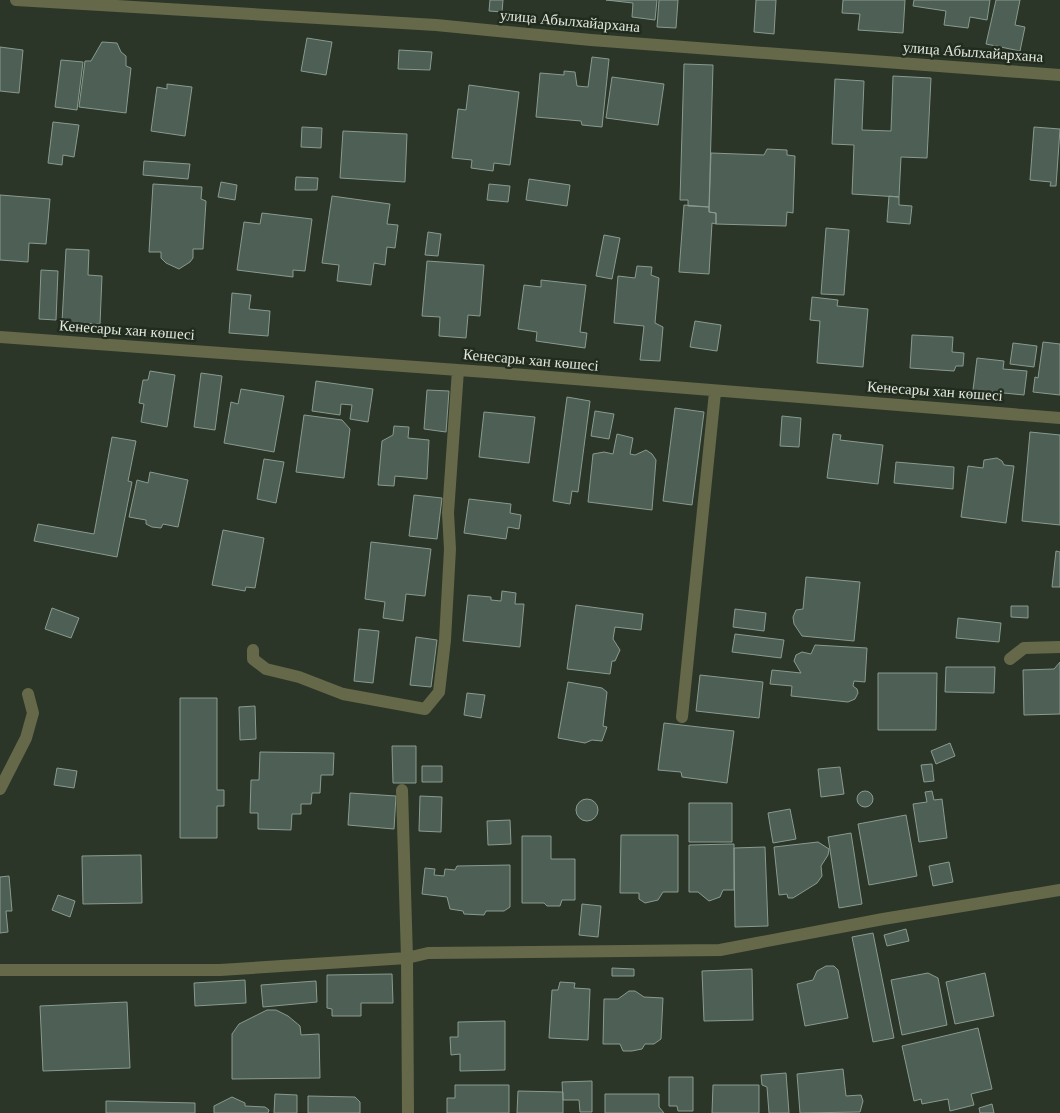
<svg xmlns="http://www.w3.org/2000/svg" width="1060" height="1113" font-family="Georgia,serif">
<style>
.building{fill:#4e5f55;stroke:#889b8f}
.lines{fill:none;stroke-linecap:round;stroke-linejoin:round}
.minor{stroke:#65694a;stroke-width:12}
.labels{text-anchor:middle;stroke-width:5;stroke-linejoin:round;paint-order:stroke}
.street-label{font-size:15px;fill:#e2e8df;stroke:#222c1e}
</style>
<rect width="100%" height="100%" fill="#2c3628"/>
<path class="building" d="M490,0H503L502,12L489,11Z
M606,0H657L655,20L632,17L633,3Z
M659,0H678L676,28L657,27Z
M756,0H776L774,34L754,32Z
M843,0H905L903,33L858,30L860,14L842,13Z
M914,0H990L987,20L970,17L968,28L944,25L946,11L913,6Z
M996,0H1020L1015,25L1025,27L1020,51L986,44Z
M307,38L332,42L326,75L301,71Z
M102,42L117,43L121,52L126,56V66L131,68L126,113L79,107L85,61H91Z
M0,47L23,50L19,93L0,91Z
M399,50L432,52L430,70L398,69Z
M592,57L609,59L602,127L582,125L581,121L536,117L540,73L564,75V71L575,72L577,86L588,87Z
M61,60L83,62L77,110L55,107Z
M684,64L713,65L709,207L688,206V200H680Z
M893,76L931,78L927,158L901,157L899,197L852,194L854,145L832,144L835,79L864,81L862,130L891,131Z
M612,77L664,84L658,125L606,118Z
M167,84L192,87L185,136L151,131L157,87L167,89Z
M469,85L519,92L510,165L494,163L493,171L471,168L472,160L452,158L458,109L466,110Z
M53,122L79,125L74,157L63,155L62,165L48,163Z
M302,127L322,128L321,148L301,147Z
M1034,127L1060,129L1056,186H1050L1051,182L1030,180Z
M343,131L407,134L405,182L340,178Z
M767,149L787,150V155L795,156L793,213L787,212L786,226L716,224V213L709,212L711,153L764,155Z
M144,161L190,164L188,179L143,175Z
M296,177L318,178L317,190H295Z
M529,179L570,185L567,206L526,200Z
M221,182L237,185L235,200L218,197Z
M153,184L202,187L201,199L206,201L203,249H193V258L190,262L179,269L166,263L161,258V252H149Z
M489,184L510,186L508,202L487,200Z
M0,195L50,199L46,244L29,243L28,262L0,260Z
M332,196L390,204L387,224L398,225L395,248L387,247L385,265L374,263L371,285L337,281L339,265L322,263Z
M889,196L899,197V205L912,206L910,224L887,222Z
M684,205L709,207V212L716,213V224L712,223L709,274L679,272Z
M262,213L312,219L305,271L293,270V277L237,270L244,222L260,224Z
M826,228L849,230L844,295L821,294Z
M428,232L441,234L438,256L425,255Z
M604,235L620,238L612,279L596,276Z
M66,249L89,250L88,275L102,276L100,324L62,322Z
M427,261L484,265L480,316L468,315L466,338L439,336L440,317L422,316Z
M637,266L652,267L651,275L659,278L655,323L663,327L660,361L640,360L644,326L614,323L618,276L635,278Z
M41,270L58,271L56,320L39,319Z
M541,280L586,285L580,332L587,333L585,348L536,341L537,332L518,329L524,285L541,287Z
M232,293L251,295L249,309L270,311L268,336L229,333Z
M812,297L838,300L837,306L868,309L863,367L817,363L820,321L810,320Z
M695,321L721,325L717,351L690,347Z
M912,335L953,337L952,352L964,353L963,366H956L954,371L910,368Z
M1043,342L1060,344V395L1033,392L1035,377L1038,378Z
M1013,343L1037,346L1034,367L1010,364Z
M977,358L1004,361L1003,369L1027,371L1024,395L973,390Z
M150,371L175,375L167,427L141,422L144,404L139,403L143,380H148Z
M201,373L222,376L215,430L194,427Z
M316,381L373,389L368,422L350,419L352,405L341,404L340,415L312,411Z
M241,389L284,396L274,452L224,443L231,402L238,404Z
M427,390L449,391L446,432L424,429Z
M567,397L590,401L578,492L572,491L570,504L553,501Z
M675,408L704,412L692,505L663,501Z
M595,411L614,414L609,439L591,436Z
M484,412L535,417L529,463L479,457Z
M304,415L342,420L350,429L344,478L296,472Z
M782,416L801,418L799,447L780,446Z
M394,426L409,427L408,438L429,440L427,479L395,476L394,486L378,485L382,441L393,435Z
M1030,432L1060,435V525L1022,521Z
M617,434L633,438L630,454L635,455L646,450L652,454L656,460L652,510L588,502L593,454L604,452L613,454Z
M833,434L841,435L840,440L883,445L878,484L827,478Z
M112,437L136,441L128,481L132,482L117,557L34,541L38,524L94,534Z
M997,458L1002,461L1004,465L1014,466L1006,523L961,517L968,466L983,468L984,460Z
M264,459L284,462L276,503L257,499Z
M896,462L954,467L953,489L894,483Z
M150,472L188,480L178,527L163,524L161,528L152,527L146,524V520L129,517L137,480L148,483Z
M414,495L442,498L437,539L409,536Z
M469,499L511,504L510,513L521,515L519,529L508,527L506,539L464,533Z
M223,530L264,538L255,588L246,587L245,591L212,585Z
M371,542L431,549L425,596L406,594L403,621L383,618L385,602L365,599Z
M1056,551L1060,552V587H1052Z
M806,577L860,582L854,641L802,636L794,624L793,617L796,610L803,609Z
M502,591L516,593L515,604H524L520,647L463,641L468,595L491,597V600L501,601Z
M576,605L643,614L641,630L615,627L613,639L620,650L615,661H612L610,674L567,669Z
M1011,606H1028V618L1011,617Z
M52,608L79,618L71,638L45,629Z
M735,609L766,613L764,631L733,627Z
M958,618L1001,623L999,642L956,638Z
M359,629L379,631L373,683L354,681Z
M735,634L784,640L781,658L732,652Z
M416,637L437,640L431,687L410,685Z
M815,645L867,648L865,682L854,681L853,686L857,689L858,693L855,699L848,702L791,696L792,686L770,684L772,670L801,673L794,661L796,655L802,652L811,654Z
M1060,662V714L1024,715L1023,670L1054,669Z
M946,667H995L994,693L945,692Z
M878,673H937L936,730H878Z
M700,675L763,682L759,718L696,711Z
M568,682L602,688L607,692L603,726L607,727L602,741L592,740L585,743L558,738Z
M467,693L485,695L481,718L464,715Z
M180,698H217V790H224V806H217V838H180Z
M255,706L256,739L240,740L239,707Z
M664,723L734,731L727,783L682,777L681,772L658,770Z
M950,743L955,756L936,764L931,751Z
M392,746H416V783H393Z
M260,752L334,753L333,775H321L320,793H312L311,804H301V814H292L291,830L258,829V813H250L251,780H259Z
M932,764L934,781L924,782L921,765Z
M422,766H442V782H422Z
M840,767L844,794L821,797L818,769Z
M57,768L77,771L74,788L54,785Z
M857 799a8 8 0 1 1 16 0a8 8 0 1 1-16 0Z
M932,791L934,800L942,799L947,838L919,842L913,804L927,802L925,792Z
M350,793L396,796L394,829L348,825Z
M420,796L442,797L441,832L419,831Z
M576 810a11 11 0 1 1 22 0a11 11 0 1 1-22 0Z
M689,803H732V842H689Z
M790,809L796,839L773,843L768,813Z
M906,815L917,876L869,885L858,824Z
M510,820L511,844L488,845L487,821Z
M851,833L862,904L839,908L828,837Z
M621,835H678V892H663L658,900L645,903L639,899V893H620Z
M522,836H551V859H575V900H562L560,906H547L544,903H522Z
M818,842L829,849L828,855L821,866L822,876L817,883L793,898H788L787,894L779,895L774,847Z
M734,844V890H723L720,897L709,901L698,892H689V845Z
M765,847L768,926L735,927L734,848Z
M141,855L142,903L83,904L82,856Z
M949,862L953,882L933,886L929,866Z
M510,865V907L504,911H486L484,915L464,914L463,911L450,909L447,897L422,894L425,868L435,869L434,875L444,876L445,869L455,870L457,866Z
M9,876L12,911H6L8,932L0,933V877Z
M58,895L75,901L70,917L52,910Z
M582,904L601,906L598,937L579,935Z
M906,929L909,941L887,946L884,935Z
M873,933L894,1038L873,1042L852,937Z
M826,966H834L838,970L848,1018L805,1026L797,984L813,980L817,971Z
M612,968L634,969V976H612Z
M752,969L753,1020L704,1021L702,971Z
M928,973L938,978L947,1025L902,1035L891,980Z
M985,973L994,1016L955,1024L946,982Z
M392,974L393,1003H361V1016H332V1009L327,1008V975Z
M245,980L246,1003L195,1006L194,983Z
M316,981L317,1002L263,1007L261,985Z
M560,982L575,983L574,988L590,989L588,1040L549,1038L552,990H558Z
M629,991H635L644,997L663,998L661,1039L654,1044H645L642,1049L632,1051H623L620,1044H603L604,999H618Z
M127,1002L130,1068L43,1071L40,1006Z
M267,1010H276L288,1016L300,1026L301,1035L319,1034L320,1078L232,1079V1034L239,1024Z
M505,1021V1070L460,1071V1054L451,1055L450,1037H458V1022Z
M978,1028L992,1089L971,1094L974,1105L950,1111L948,1099L922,1104L921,1099L914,1101L902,1046Z
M843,1069L846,1096L861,1095L863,1101L860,1112L800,1113L797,1074Z
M786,1073L789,1113H769L767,1087L762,1085L761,1075Z
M669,1077H693V1111H678L677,1106H669Z
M592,1081V1112H580L579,1100H563L562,1082Z
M455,1085H509V1113H447V1098H455Z
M713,1085H759V1113H712Z
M518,1091L563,1092V1113H517Z
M275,1094L297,1095V1113H274Z
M605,1094H659V1107L664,1113H605Z
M308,1096L355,1097L360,1102V1113H308Z
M232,1097L245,1103V1106L265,1107L269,1110L268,1113H214V1106Z
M106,1101L195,1103V1113H106Z
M992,1104L994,1113H980L979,1108Z"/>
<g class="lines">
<path class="minor" d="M16,0L436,25L591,40L1060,75
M0,337L512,374L1060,418
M253,650V659L266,669L299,677L343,694L425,709L439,692L445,640L450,549L448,513L458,370
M1010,659L1024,648L1060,647
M682,717L715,392
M0,789L26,738L33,713L28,694
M402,790L407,958L408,1113
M0,970H220L407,958L428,953L720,950L883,919L1060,890"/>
</g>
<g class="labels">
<g class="street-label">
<text transform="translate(570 21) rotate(5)" y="5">улица Абылхайархана</text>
<text transform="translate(973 52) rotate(4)" y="5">улица Абылхайархана</text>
<text transform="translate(127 330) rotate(4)" y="5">Кенесары хан көшесі</text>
<text transform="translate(531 360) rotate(5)" y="5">Кенесары хан көшесі</text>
<text transform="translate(935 391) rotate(4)" y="5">Кенесары хан көшесі</text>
</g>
</g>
</svg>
